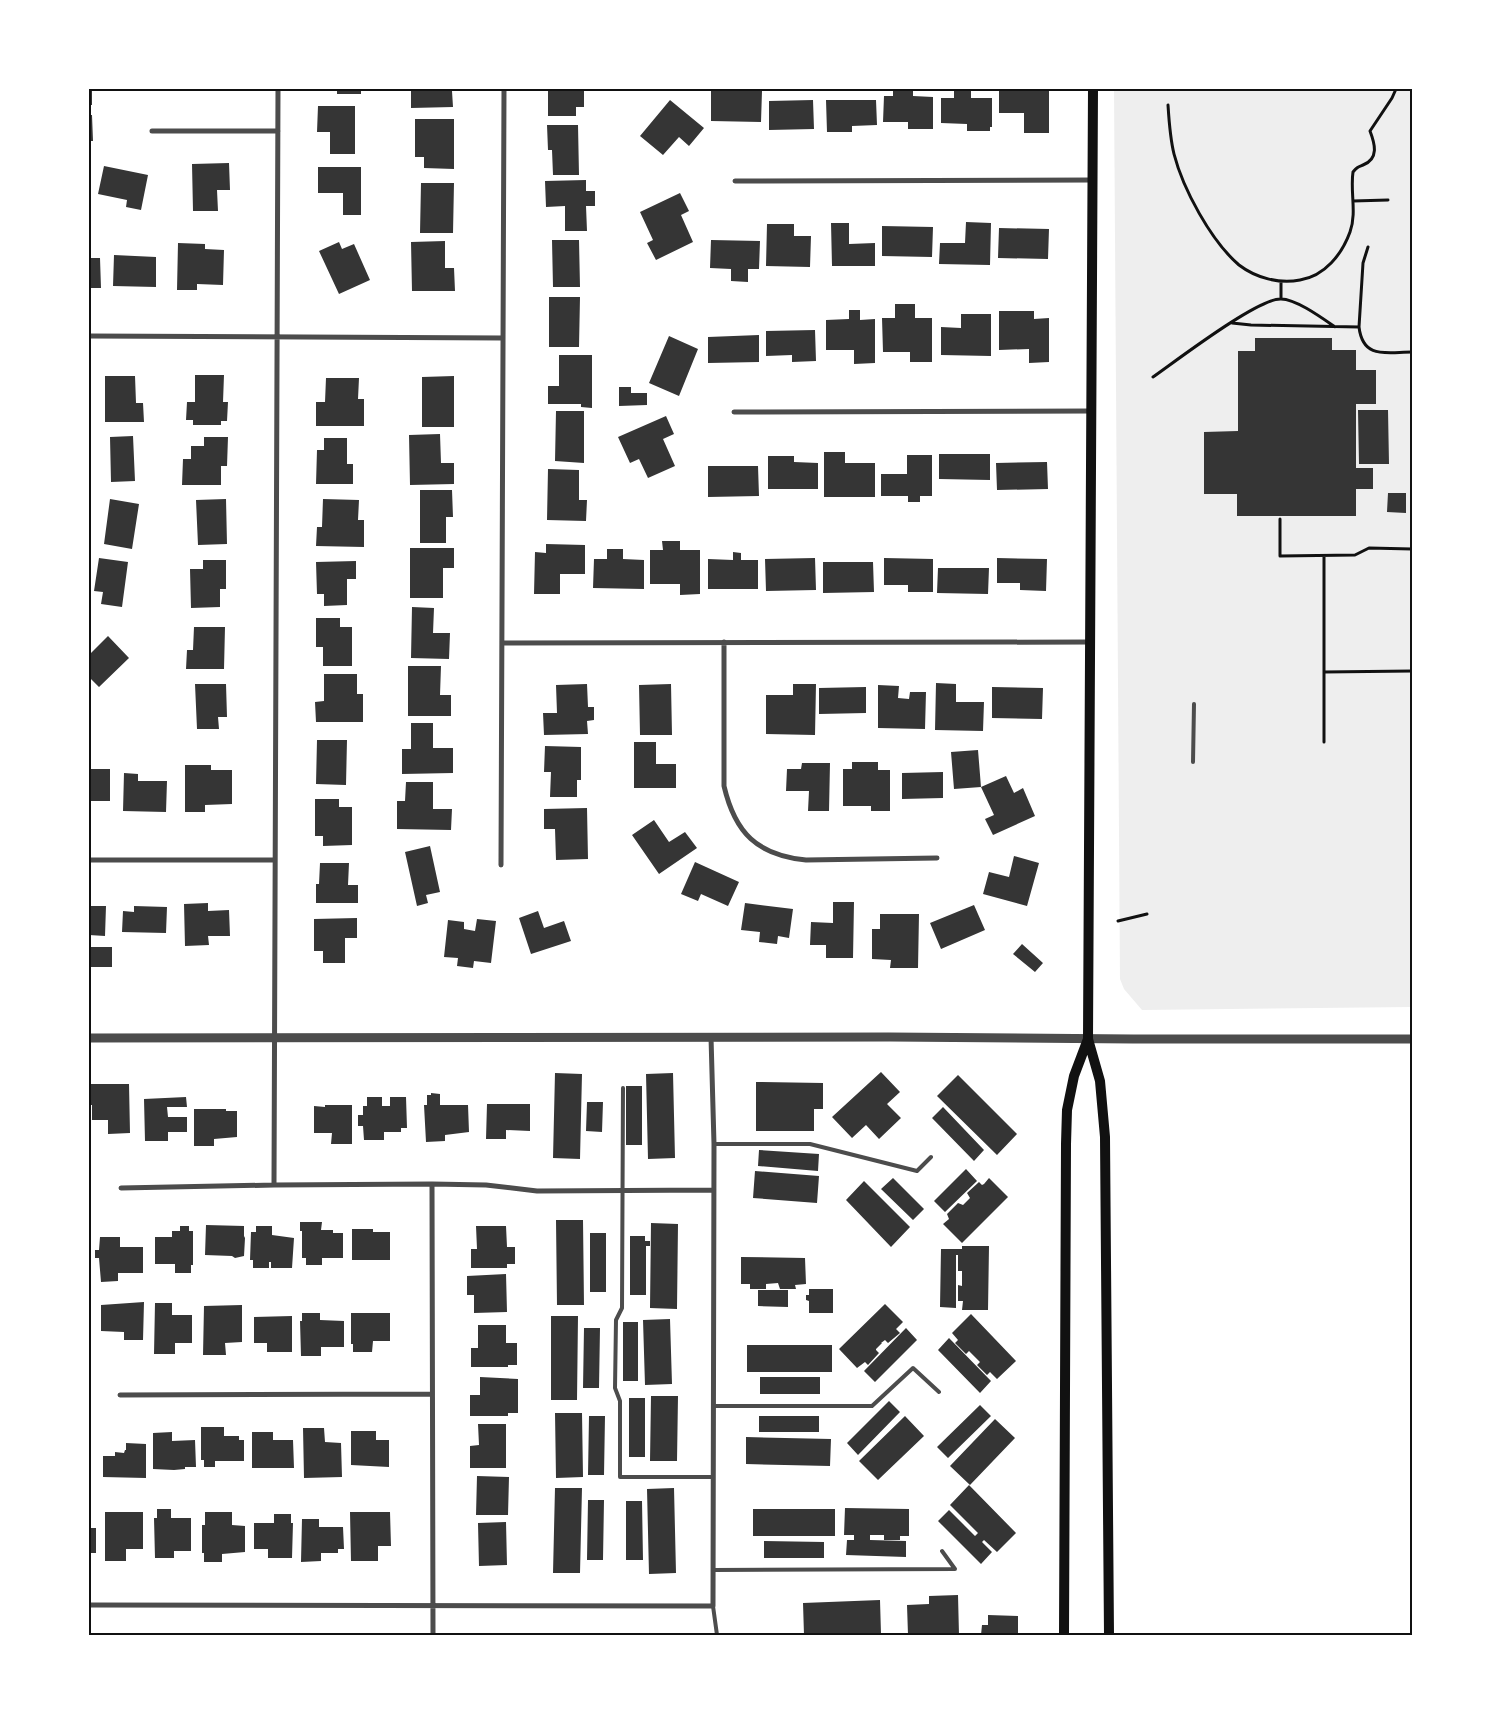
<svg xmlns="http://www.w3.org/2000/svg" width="1501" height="1724" font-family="'Nunito Sans',sans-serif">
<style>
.green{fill:#eee}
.building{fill:#353535}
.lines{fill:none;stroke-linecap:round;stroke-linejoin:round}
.path{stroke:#111;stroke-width:3}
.service{stroke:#4c4c4c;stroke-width:4}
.minor{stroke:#4c4c4c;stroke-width:5}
.tertiary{stroke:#4c4c4c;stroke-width:9}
.secondary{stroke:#111;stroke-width:10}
.neatline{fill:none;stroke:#111;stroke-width:2}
</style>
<rect width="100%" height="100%" fill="#fff"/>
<path class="green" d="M1114,89H1412V1007L1142,1010L1124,989L1120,979Z"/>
<path class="building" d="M89,89H92V105H89Z
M337,89H361V94H337Z
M402,89H445V91H452L453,107L411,108V91H402Z
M548,89L584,90V107H576V116H548Z
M893,89H913V96L933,97V129H908V122H883L884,96H893Z
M999,89H1049V133H1024V113H999Z
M954,90H971V98H992V127H990V131H967V124L941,123V98H954Z
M711,91H762L761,122L711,121Z
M670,100L704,128L689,146L679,137L663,155L640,136Z
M813,100L814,129L769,130V101Z
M826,100H876L877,125L852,126V132H827Z
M318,106H355V154H330V132H317Z
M89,115H92L93,141H89Z
M415,119H454V169L424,168V157H415Z
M547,125H578L579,175H553L552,150H548Z
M229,163L230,190H217L218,211H193L192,164Z
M104,166L148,175L141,210L126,207L127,200L98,194Z
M318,167H361V215H343V193H318Z
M586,180V191H595V206H586L587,231H565V206L546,207L545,181Z
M421,183H454L453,233H420Z
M680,193L689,211L681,215L693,242L656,260L647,243L653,240L640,212Z
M966,222L991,223L990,265L939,264L940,243H965Z
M831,223H849V244L875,243V266H832Z
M767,224H794V236H811L810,267L766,266Z
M882,226L933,227L932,257L882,256Z
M999,228L1049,229L1048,259L998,258Z
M552,240H579L580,287H553Z
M711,240L760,241L759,269H748V282L731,281V269L710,268Z
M445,241V268H454L455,291H412L411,242Z
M339,242L342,249L354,244L370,280L339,294L319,251Z
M178,243L205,244V249L224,250L223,285L197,284V290H177Z
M114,255L156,257V287L113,286Z
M89,258H100L101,288H89Z
M549,297H580L579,347H549Z
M895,304H915V318H932V362H910V352H883L882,318H895Z
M849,310H860V320L875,319V363L854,364V350H826V320L849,319Z
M999,311H1034V319L1049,318V362L1029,363V349L999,350Z
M961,314H991V356L941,355V327L961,328Z
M815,330L816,361L792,362V355L766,356V331Z
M759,335V362L708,363V337Z
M669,336L698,349L679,396L649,383Z
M1255,338H1332V350H1356V370H1376V404H1356V468H1373V489H1356V516H1237V494H1204V432L1238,431V351H1255Z
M559,355H592V408L581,407V404H548V386H559Z
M195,375H224L223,402H228L227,421H221V425H193V420H186L187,402H195Z
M105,376H135L136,403H143L144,422H105Z
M454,376V427H422V377Z
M326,378H359L358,399H364V426H316V402H325Z
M619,387H631V393H647V405L619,406Z
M1358,410H1388L1389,464H1359Z
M556,411H584V463L555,461Z
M666,416L674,434L663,439L675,466L648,478L639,459L630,463L618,437Z
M440,434L441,463H454V484L410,485L409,435Z
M133,436L135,481L111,482L110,437Z
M204,437H228L227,466H221V485H182L183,459H191V446H204Z
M324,438H347V464H353V484H316L317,450H324Z
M824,452H845V463H875V497H824Z
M939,454H990V480L939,479Z
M907,455H932V496H920V502H908V496H881V474H907Z
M768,456H794V462L818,463V489H768Z
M1047,462L1048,489L997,490L996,463Z
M708,466H758L759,496L708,497Z
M548,469L579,470V500H587L586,521L547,520Z
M420,490H452L453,517H446V543H420Z
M1388,493H1406V513L1387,512Z
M110,499L139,504L132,549L104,544Z
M226,499L227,544L198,545L196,500Z
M323,499L359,500L358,520H364V547L316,546L317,527H322Z
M662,541H680V550H700V594L680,595V584H650V550H663Z
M546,544L585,545V574H560V594H534L535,552L546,553Z
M410,548H454V568H443V598H410Z
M607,549H623V559L644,560V589L593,588L594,559H607Z
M733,552L741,553V560H758V589H708V559L733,560Z
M99,558L128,562L122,607L101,604L103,592L94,591Z
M815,558L816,590L766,591L765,559Z
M884,558L933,559V592H908V585H884Z
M997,558L1047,559L1046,591L1020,590V583H997Z
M203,560H226V589H220V607L191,608L190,569H203Z
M356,561V579H347V605L324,606V594H317L316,562Z
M823,562H873L874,592L823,593Z
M938,568H989L988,594L937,593Z
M412,607L434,608L433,633H450L449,659L411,658Z
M316,618H340V627H352V666H323V647H316Z
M194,627H225L224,669H186L187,650H193Z
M108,636L129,658L99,687L89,677V655Z
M408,666H441L440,695H451V716H408Z
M324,674H357V694H363V722H316L315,702L324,701Z
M936,683L956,684V702H984L983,731L935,730Z
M195,684H226L227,717H218L219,729H197Z
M587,684L588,707H594V720L587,721L588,734L544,735L543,713H557L556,685Z
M671,684L672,735H640L639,685Z
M793,684H816L815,735L766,734V695H793Z
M878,685L899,686L898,698L909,699L910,692H926L925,729L878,728Z
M866,687V713L819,714V688Z
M992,687L1043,688L1042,719L992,718Z
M411,723H433V748H453V773L402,774V749H411Z
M317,740H347L346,785L316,784Z
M634,742H656V764H676V788H634Z
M545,746L581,747V780H577V797H550L551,772H544Z
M978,750L981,787L954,789L951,752Z
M852,762H878V770H890V811H871V806H843V769H852Z
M802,763H830L829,811H808L809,791H786L787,769H801Z
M185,765H211V770H232V804L205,805V812H185Z
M89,769H110V801H89Z
M943,772V798L902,799V773Z
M124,773L138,774V781H167L166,812L123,811Z
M1006,776L1014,793L1023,788L1035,816L993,835L985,819L994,815L981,787Z
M406,782H433V809H452L451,830L397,829V801H405Z
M315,799H339V807H352V845L323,846V836H315Z
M587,808L588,859L556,860L555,829H544V809Z
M654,820L669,842L685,832L697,848L659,874L632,835Z
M430,846L440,892L426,895L428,903L417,906L405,852Z
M1014,856L1039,863L1027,906L983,894L989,872L1009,877Z
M695,862L739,882L728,906L701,894L698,901L681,894Z
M320,863H349L348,885H358V903H316V884H319Z
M833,902H854L853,958H826V945H810L811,922L833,923Z
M208,903V911L229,910L230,936H208L209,945L185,946L184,904Z
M745,903L793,909L789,938L778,936L777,944L759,942L760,932L741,930Z
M974,905L985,930L941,949L930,923Z
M89,906H106L105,936L89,935Z
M134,906L167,907L166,933L122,932L123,911L134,912Z
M538,911L544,928L564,921L571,941L531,954L519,918Z
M880,914H919L918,968H890L891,960L872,959V929H880Z
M357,918V938H345V963H323V951H314V919Z
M477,919L496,921L491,963L474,961L473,968L457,966L458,958L444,957L448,920L464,922V929L475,931Z
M1022,944L1043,963L1035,972L1013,954Z
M91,947H112V967H91Z
M881,1072L900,1092L887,1104L901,1118L879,1139L866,1125L852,1138L832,1117Z
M555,1073L582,1074L580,1159L553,1158Z
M673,1073L675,1158L648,1159L646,1074Z
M958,1075L1017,1134L997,1155L937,1096Z
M756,1082L823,1083V1109H814V1131H756Z
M89,1084H129L130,1133L108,1134V1120H92V1105H89Z
M626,1086H642V1145H626Z
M431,1093L440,1094V1105H468L469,1132L445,1135V1141L426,1142L424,1105H427V1095H431Z
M186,1097L187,1107H167L168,1117H187V1132H168V1141H145L144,1099Z
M367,1097H382V1106H390V1097H406L407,1128H401V1132H384V1140H364L363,1126H358V1115H363V1106H367Z
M587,1102H603L602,1132L586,1131Z
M487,1104H530V1131L506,1130V1139H486Z
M325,1105H352V1144H331L332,1133H314V1106L325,1107Z
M943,1107L984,1150L974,1161L932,1118Z
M194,1109H226V1111H237V1137L214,1139V1146H194Z
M759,1150L819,1154L818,1171L758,1166Z
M966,1169L977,1181L945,1212L934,1201Z
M755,1171L819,1176L817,1203L753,1198Z
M893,1178L924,1209L913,1220L881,1189Z
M989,1178L1008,1197L962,1243L943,1224L949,1219L947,1214L958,1203L963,1205L970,1198L967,1193L979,1182L982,1185L984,1184Z
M864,1181L910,1227L891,1247L846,1200Z
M556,1220H583L584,1305H557Z
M300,1222H322L321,1230H333V1233H343V1258H322V1265H306V1258H302V1231H300Z
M651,1223L678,1224L677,1309L650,1308Z
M206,1225L244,1226V1236L245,1238L244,1256L235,1258L232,1256L205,1255Z
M180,1226H189V1231H193V1265H191V1273H175V1264H155V1237H172V1231H180Z
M256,1226H272V1235L294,1238L292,1268H271V1262H269V1268H253V1260H250L251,1232H256Z
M476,1226H506L507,1247H515V1264H507V1268H471V1249H477Z
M352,1229H373V1232H390V1260H352Z
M590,1233H606V1292H590Z
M630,1236H645V1241H650V1246H646V1295H630Z
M100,1237H120V1247H143V1273H118V1281L101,1282L99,1258H95V1250H99Z
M962,1246H989L988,1310H962L963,1301H958V1285L962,1286V1271H958V1255H956V1308L940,1307L941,1249H962Z
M741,1257L805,1258L806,1284L795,1285L796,1289H780L778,1283L766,1284V1289H750V1284H741Z
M506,1274L507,1312L474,1313V1295H467V1276Z
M809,1289H833V1313H809V1301L806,1300V1295H809Z
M758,1290H788V1307L758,1306Z
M144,1302L143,1340H124V1332L101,1331V1305Z
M155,1303H172V1315H192V1343H175V1354H154Z
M885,1304L903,1322L896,1329L900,1333L888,1343L885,1340L881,1343H882L876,1349V1350L879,1353L868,1365L865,1362L857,1368L839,1349Z
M242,1305V1342L225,1343L226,1355H203L204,1306Z
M302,1313H320V1320L344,1321V1347H321V1356H301L300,1321H302Z
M351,1313H390V1341H373L372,1352H353V1344H351Z
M971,1314L1016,1361L997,1379L990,1372L987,1375L977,1365L980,1362L969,1351L966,1354L955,1343L958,1340L952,1333Z
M292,1316V1352H267V1343H254V1317Z
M551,1316H578L577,1400H551Z
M670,1319L672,1384L645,1385L643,1320Z
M623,1322H638V1381H623Z
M478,1325H506V1343H517V1365H508V1367H471V1348H478Z
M584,1328H600L599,1388H583Z
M906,1328L917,1340L875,1382L864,1371Z
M949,1338L991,1381L980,1393L938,1350Z
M747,1345H832V1372H747Z
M480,1377L518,1379V1413H508V1416H470V1395H480Z
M760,1377H820V1394H760Z
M651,1396H678L677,1461H650Z
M629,1398H645V1457H629Z
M889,1401L900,1412L858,1455L847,1443Z
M980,1405L991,1416L948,1458L937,1447Z
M555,1413H582L583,1477L556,1478Z
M589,1416H605L604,1475H588Z
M759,1416H819V1432H759Z
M905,1416L924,1436L878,1480L859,1461Z
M995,1419L1015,1438L970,1485L950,1466Z
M478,1424H506V1468H470V1446L479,1445Z
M201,1427H224V1436H239V1440H244V1461H215V1467H204V1460H201Z
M303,1428H324L325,1442L341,1443L342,1477L304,1478Z
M351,1431H376V1440H389V1467L351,1465Z
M172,1432V1441L195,1440L196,1467H185V1469L174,1470L153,1469V1433Z
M252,1432H273V1440H293L294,1468H252Z
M746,1437L831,1439L830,1466L746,1464Z
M126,1443L146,1444V1478L103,1477V1456H115V1452L124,1453L125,1450H126Z
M477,1476L509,1477L508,1515H476Z
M969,1485L1016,1533L997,1552L984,1540L982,1542L992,1552L981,1564L938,1521L949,1510L975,1536L978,1533L950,1505Z
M555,1488H582L580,1573H553Z
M674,1488L676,1573L649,1574L647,1489Z
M588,1500H604L603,1560H587Z
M626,1501H642L643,1560H626Z
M845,1508L909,1509V1536H900V1540H884V1535H870V1540L906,1541V1557L846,1555L847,1540H854V1535H844Z
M157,1509H171V1518H191V1551H174V1558H155L154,1518H157Z
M753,1509H835V1536H753Z
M105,1512H143V1549H126V1561H105Z
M205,1512H232V1525L245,1526V1552L222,1554V1562H204V1553H202V1525H205Z
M350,1512H390L391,1546H378V1561H351Z
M274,1514H291V1523H293L292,1558H268V1549H254V1523H274Z
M302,1519H319V1527H343L344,1549H338V1553H321V1561L301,1562Z
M506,1522L507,1565L479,1566L478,1523Z
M89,1528H96V1553H89Z
M764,1541L824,1542V1558H764Z
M958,1595L959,1635H908L907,1605L929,1604V1596Z
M880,1600L881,1634L804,1635L803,1603Z
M988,1615L1018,1616V1635H981L982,1625H988Z"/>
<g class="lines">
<path class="path" d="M1168,105C1169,121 1170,138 1174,154C1183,189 1211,241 1239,265C1256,278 1279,284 1300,280C1325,276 1342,254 1350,232C1357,213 1350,191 1353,172C1357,167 1358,167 1363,165C1379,159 1375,144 1370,131L1392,98L1396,89
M1353,201L1388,200
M1368,247L1363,263L1359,327C1363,360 1387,352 1412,352
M1281,282V299
M1232,323L1251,325L1359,327
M1153,377C1176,361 1258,298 1281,299C1296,299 1322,318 1335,327
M1280,519V556L1355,555L1369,548L1412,549
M1324,556V742
M1324,672L1412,671
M1118,921L1147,914"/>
<path class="service" d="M1193,762L1194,704
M623,1088L622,1308L616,1320L615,1388L620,1401V1477H713
M714,1144H810L917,1171L931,1157
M713,1406H872L913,1368L939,1392
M713,1570L955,1569L942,1551
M713,1606L717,1635"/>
<path class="minor" d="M152,131H278
M735,181L1093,180
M89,336L503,338
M734,412L1092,411
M724,642V786C735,833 757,855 806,860L937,858
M502,643L1091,642
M89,860H274
M501,865L504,89
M432,1184L433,1635
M274,1185L278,89
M121,1188L274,1185L432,1184L486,1185L537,1191L714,1190
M120,1395L432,1394
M89,1605L713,1606L714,1144L711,1037"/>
<path class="tertiary" d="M89,1038L889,1037L1133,1039H1412"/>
<path class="secondary" d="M1093,89L1088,1039L1100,1081L1105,1137L1109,1635
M1064,1635L1066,1144L1067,1110L1074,1076L1088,1039"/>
</g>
<rect width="1501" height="1724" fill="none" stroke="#ffffff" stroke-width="180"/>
<rect x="90" y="90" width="1321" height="1544" class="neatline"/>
</svg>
